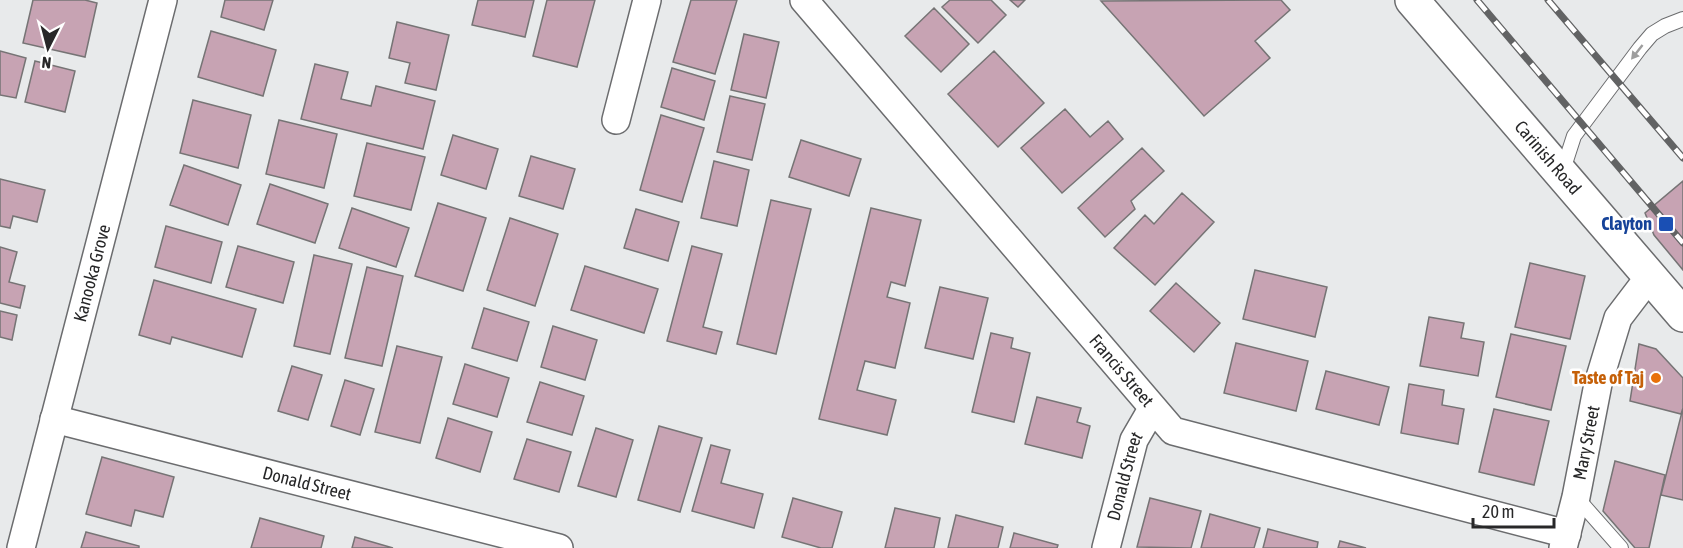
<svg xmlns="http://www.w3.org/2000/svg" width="1683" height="548" font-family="'Asap Condensed',sans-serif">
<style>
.building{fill:#c7a3b3;stroke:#767475;stroke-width:1.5}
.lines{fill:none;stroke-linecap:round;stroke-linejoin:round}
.lane-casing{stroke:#6b6c6e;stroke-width:16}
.street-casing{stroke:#6b6c6e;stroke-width:30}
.secondary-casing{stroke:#6b6c6e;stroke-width:36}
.lane{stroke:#fff;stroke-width:14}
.street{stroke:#fff;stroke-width:27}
.secondary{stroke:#fff;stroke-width:33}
.rail-casing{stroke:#626364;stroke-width:7}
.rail{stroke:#fff;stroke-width:4.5;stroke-dasharray:14;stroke-linecap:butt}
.oneway{fill:#9e9e9e}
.transit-dot{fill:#1a4fb4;stroke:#fff;stroke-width:2}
.food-dot{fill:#e8710a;stroke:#fff;stroke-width:2}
.labels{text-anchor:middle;stroke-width:5;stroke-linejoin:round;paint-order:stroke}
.street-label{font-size:18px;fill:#272728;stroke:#fff}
.transit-label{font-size:18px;font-weight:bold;fill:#164399;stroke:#fff;text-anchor:end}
.food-label{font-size:18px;font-weight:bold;fill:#c56008;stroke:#fff;text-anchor:end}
</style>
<rect width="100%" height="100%" fill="#e8eaeb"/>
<path class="building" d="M33,0H85L97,3L85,57L23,43Z
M225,0H273L264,30L221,17Z
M478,0H534L525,37L472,25Z
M547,0H595L577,67L533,56Z
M691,0H737L715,74L673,62Z
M950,0H991L1006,15L978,43L942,7Z
M1010,0H1025L1018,7Z
M1281,0L1290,10L1255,41L1270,58L1204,116L1101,1Z
M934,8L969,44L941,72L905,36Z
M397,22L449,35L436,90L405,83L410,63L389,58Z
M211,31L276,50L263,96L198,77Z
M744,34L779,42L766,98L731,90Z
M0,51L26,58L16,98L0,95Z
M994,51L1044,103L998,147L948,94Z
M35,61L75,71L65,112L25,102Z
M315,64L348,72L341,99L371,106L376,86L435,101L423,149L301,119Z
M672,68L715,81L704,120L661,107Z
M730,96L765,104L752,160L717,152Z
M193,100L251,115L238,168L180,153Z
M1065,109L1090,137L1108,121L1123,139L1062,193L1021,148Z
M661,115L704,128L682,202L640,190Z
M279,120L337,134L324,188L266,174Z
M453,135L498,149L486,189L441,175Z
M801,140L861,159L849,196L789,177Z
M367,143L425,157L411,210L354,196Z
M1142,148L1164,171L1131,201L1135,209L1105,237L1078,208Z
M531,156L575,169L563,209L519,196Z
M714,161L749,170L737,226L701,218Z
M184,165L241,185L228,225L170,205Z
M0,179L45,190L37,222L13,216L10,228L0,226Z
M1683,181V270L1654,235L1645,213Z
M270,184L328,204L315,243L257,224Z
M1182,193L1214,222L1155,285L1114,248L1145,215L1154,224Z
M771,200L811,209L776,354L737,344Z
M438,203L486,218L463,291L415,276Z
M352,208L409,228L396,267L339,248Z
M871,208L921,220L905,286L891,282L887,297L910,303L895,368L865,361L857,390L896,400L887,435L819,419Z
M636,209L679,222L668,261L624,248Z
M510,218L558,234L535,306L487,290Z
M166,226L222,242L211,283L155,267Z
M238,246L294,262L283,303L226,287Z
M692,246L722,254L703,327L722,332L716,354L667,341Z
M0,247L17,252L9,282L25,286L20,308L0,303Z
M314,255L352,264L330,354L294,346Z
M1530,263L1585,276L1570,339L1515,327Z
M585,266L658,289L644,333L571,310Z
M367,267L403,276L382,366L345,358Z
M1255,270L1327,287L1315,337L1243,319Z
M154,280L256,309L242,357L172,337L170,344L139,335Z
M1176,283L1220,323L1194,352L1150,311Z
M940,287L988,298L973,359L925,348Z
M484,308L529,322L517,361L472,348Z
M0,311L17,315L12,340L0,337Z
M1429,317L1464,323L1461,338L1484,342L1478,376L1420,366Z
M553,326L597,340L585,380L541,367Z
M991,333L1013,338L1011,348L1030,353L1014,422L972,412Z
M1511,334L1566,346L1551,410L1496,397Z
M1236,343L1308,361L1296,411L1224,393Z
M1639,344L1656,349L1683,378V408L1681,414L1630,401Z
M397,346L442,357L420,443L375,432Z
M465,364L509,378L497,417L453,404Z
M292,366L322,375L308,420L278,411Z
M1326,371L1389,387L1379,425L1316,409Z
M345,380L374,389L360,435L331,426Z
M540,382L584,396L572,435L527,422Z
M1409,384L1444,390L1442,405L1464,409L1458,444L1401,433Z
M1037,397L1081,408L1077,422L1090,426L1082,458L1025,444Z
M1683,408V500L1661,495Z
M1494,409L1549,421L1534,485L1479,472Z
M448,418L492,432L480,472L436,458Z
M659,426L702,438L680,512L638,500Z
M596,428L633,440L616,497L578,486Z
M527,439L571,452L559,492L514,479Z
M711,445L730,450L721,483L763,494L754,528L692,511Z
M102,457L174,477L163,517L135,510L131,526L86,514Z
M1615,461L1665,475L1649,548H1635L1603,511Z
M793,498L842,512L832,548H821L782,537Z
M1150,498L1201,511L1191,548L1137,547Z
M895,508L940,518L934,548H885Z
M1210,514L1260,528L1254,548H1201Z
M956,515L1003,527L998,548H948Z
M260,518L324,536L321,548H251Z
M1268,529L1318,542L1317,548H1263Z
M86,532L139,546V548H81Z
M1014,533L1058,545L1057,548H1010Z
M355,537L393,548H352Z
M1340,541L1366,548H1338Z"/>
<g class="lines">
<defs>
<path id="lane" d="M1562,173L1574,136L1640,48L1652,34L1665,26L1683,19
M1576,497L1621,548"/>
<g id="street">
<path id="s1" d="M804,0L1173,431L1567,534"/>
<path d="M616,120L647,0"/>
<path id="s2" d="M54,419L559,548"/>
<path id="s3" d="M21,548L163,0"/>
<path id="s4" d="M1106,548L1134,440L1152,409"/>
<path id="s5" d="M1563,548L1576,497L1598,384L1618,318L1650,276"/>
</g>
<g id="secondary">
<path id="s6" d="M1412,0L1683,315"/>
</g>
</defs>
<use href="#lane" class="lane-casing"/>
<use href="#street" class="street-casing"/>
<use href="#secondary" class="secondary-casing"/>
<use href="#lane" class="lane"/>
<use href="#street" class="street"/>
<use href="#secondary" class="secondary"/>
<defs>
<path id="rail" d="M1477,0L1683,243
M1548,0L1683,158"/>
</defs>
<use href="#rail" class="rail-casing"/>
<use href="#rail" class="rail"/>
</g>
<defs><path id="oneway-solid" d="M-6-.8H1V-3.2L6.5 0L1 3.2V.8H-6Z" transform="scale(1.5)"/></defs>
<use class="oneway" href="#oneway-solid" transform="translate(1637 52) rotate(128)"/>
<rect class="transit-dot" x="1658" y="216" width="16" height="16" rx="3"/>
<circle class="food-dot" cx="1656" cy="378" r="6"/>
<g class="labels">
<g class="street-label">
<text dy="6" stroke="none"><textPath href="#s6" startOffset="208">Carinish Road</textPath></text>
<text dy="6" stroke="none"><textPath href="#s3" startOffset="284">Kanooka Grove</textPath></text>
<text dy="6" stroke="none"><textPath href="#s1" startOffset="488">Francis Street</textPath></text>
<text dy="6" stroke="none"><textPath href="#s5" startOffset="108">Mary Street</textPath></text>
<text dy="6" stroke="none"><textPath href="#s4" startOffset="74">Donald Street</textPath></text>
<text dy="6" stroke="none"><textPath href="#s2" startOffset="261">Donald Street</textPath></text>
</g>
<g class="transit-label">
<text x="1652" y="230">Clayton</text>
</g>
<g class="food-label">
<text x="1644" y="384">Taste of Taj</text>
</g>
</g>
<g transform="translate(48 48) rotate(186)" stroke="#ffffff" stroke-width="4.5" paint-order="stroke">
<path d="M0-4.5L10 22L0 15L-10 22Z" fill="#272728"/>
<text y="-9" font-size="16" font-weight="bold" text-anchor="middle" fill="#272728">N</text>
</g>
<path d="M1473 518v9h81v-9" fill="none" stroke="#272728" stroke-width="3"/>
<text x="1482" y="518" font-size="18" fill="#272728" stroke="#ffffff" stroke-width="4.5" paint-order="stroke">20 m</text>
</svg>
